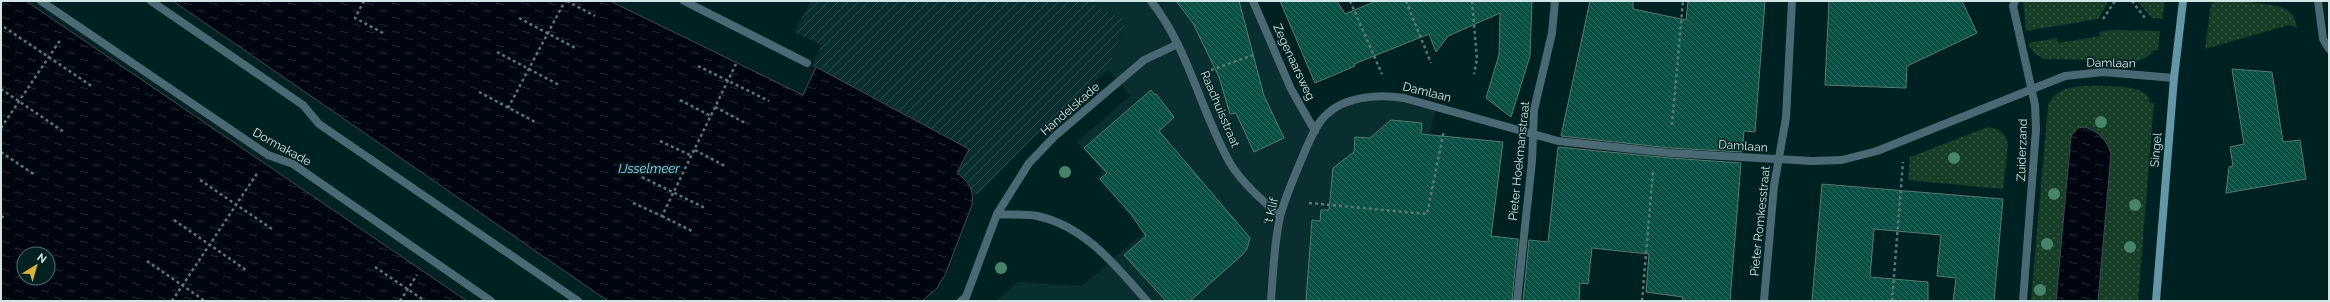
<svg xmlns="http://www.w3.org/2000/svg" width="2330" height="302" font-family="Raleway,sans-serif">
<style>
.built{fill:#092e2f}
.industrial{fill:url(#industrial-furrows)}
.grass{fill:url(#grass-dots)}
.water{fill:url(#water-ripples);stroke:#3f4950;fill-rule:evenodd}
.building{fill:url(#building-back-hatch);stroke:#587970}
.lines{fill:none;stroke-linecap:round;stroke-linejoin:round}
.path{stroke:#5b7676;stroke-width:2.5;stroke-dasharray:3 3;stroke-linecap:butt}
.pedestrian{stroke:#4a6973;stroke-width:8}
.minor{stroke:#4a6973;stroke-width:8}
.secondary{stroke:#6396a6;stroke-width:8}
.tree{fill:#468567}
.labels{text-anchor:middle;stroke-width:3;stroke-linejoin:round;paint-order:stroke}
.street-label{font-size:12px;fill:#d2e5e5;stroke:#002122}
.water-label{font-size:13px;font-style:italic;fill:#a6d6f9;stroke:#002122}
</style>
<defs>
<pattern id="industrial-furrows" width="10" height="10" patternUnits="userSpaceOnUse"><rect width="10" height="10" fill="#092e2f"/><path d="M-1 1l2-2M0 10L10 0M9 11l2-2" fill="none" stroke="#2c4c4d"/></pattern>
<pattern id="grass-dots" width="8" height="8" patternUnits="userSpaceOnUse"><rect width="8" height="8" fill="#163d26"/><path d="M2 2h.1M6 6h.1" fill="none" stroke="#375945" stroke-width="1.8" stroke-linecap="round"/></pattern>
<pattern id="water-ripples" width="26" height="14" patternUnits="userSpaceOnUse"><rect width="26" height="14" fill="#000610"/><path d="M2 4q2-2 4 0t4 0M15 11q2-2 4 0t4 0" fill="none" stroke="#242a33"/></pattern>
<pattern id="building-back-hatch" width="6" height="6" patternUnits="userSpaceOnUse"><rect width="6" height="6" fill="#075043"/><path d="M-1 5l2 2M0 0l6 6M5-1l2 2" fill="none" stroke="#2a695e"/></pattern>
</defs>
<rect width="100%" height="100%" fill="#002122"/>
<path class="built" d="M1087,1H1253L1315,131L1326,115L1370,97L1437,106L1431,126L1421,242L1410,301H996L1018,282L1082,286L1144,233L1096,177L1102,171L1077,142L1130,96L1108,70L1126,21Z"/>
<path class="industrial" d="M811,1H1087L1126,21L1108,70L1049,122L978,194L973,195L968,183L957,173L969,149L812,66L822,45L794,32Z"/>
<path class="grass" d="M2023,1H2109L2098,19L2026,31Z
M2137,1H2165L2162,19L2152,18Z
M2215,1C2231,1 2277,2 2289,11C2294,15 2296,22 2297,28L2289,25L2205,49L2211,4Z
M2112,30L2160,31L2158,50H2154L2147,57L2138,61L2044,59L2034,53L2028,43L2057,38L2058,43L2100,36L2099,32Z
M2101,86C2115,87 2148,84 2150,103H2154L2138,301H2031L2048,105C2058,84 2080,86 2101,86Z
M1988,127C1999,129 2006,132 2008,145L2003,189L1908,180L1910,157Z"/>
<path class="water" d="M1,1H26L467,301H1ZM24,254H48V278H24Z
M173,1H610L803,95L816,67L969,149L957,173C969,182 974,189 972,205L945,275L937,288L922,301H608Z
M2085,127C2099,132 2107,140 2111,154L2098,301H2056L2071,136L2078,128Z"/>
<path class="building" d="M1176,1H1239L1264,96L1284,138L1254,152L1236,113L1230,114L1219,77L1193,23Z
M1280,1H1337L1345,14L1376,1H1532L1530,56L1511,117L1486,98L1499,55L1500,13L1448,36L1436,52L1429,34L1354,64L1355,66L1315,83Z
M1590,1H1633V9L1686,20L1688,1H1765L1755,132L1744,131L1742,152L1670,148L1561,136Z
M1829,1H1962L1977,33L1907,66L1906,88L1825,85Z
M2232,69L2272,72L2283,142L2300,140L2306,179L2226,193L2229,167L2233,166L2230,147L2244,144Z
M1151,90L1155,95L1156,94L1174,117L1159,131L1250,238L1247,249L1242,255L1190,301H1166L1124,255L1146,236L1131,214L1100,179L1107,173L1084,148Z
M1391,120L1422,123L1421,134L1503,142L1491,236L1518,239L1512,301H1306L1312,220L1320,221L1321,210H1329L1333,168L1354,152L1355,137L1370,138Z
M1558,147L1670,158L1741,163L1730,301H1682L1683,297L1646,292L1649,254L1592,248L1588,284L1580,283L1579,301H1523L1529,240L1548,242Z
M1822,184L2003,199L1994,301H1953L1956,278L1937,276L1941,235L1874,229L1870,277L1928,282V301H1812Z"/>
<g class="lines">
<path class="path" d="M364,1L355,18L383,33
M567,1L595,16
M1350,1L1382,74
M1406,1L1431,63
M1472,1L1477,59L1474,74
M2132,1L2145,18
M519,18L577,49
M2103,19L2115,1
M4,27L93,87
M497,52L559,85
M698,66L769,101
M1211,70L1253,55
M1,89L64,132
M479,92L535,122
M680,100L711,116
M715,107L747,124
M508,108L565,1
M1672,125L1683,1
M1,128L61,39
M660,141L692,156
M695,150L725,166
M1,152L35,175
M642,177L705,208
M200,180L272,229
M633,203L662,216L736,64
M1309,203L1427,214L1444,130
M1,216L6,219
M662,216L692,231
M174,220L246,270
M147,261L205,301
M375,267L425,301
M172,301L258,172
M400,301L417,275
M1642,301L1653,171
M1892,301L1903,162"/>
<path class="pedestrian" d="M41,1L268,155L293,164L491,301
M151,1L303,105L319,124L578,301"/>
<path class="minor" d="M684,1L807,63
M1151,1C1189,49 1200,110 1230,163C1242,183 1263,201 1280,216
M1253,1L1291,89L1315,131
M2015,1L2013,6L2035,105L2036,129L2023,301
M2318,1L2323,39L2329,49
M997,214C1010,215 1024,214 1037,216C1085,226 1116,266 1147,301
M961,301L966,297L997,214L1029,163L1055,136L1144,60L1178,44
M1271,301C1273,273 1274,244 1280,217C1286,194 1296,173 1305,151C1310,140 1316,124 1326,115C1345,96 1379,94 1404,98L1558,141L1670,153L1812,161L1842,160L1877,151L2065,76L2103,72L2174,78
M1517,301L1532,161L1534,110L1552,33L1555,1
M1764,301L1774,186L1786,118L1792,1"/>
<path class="secondary" d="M2156,301L2174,78L2183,1"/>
</g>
<g class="tree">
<circle cx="2101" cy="122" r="6"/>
<circle cx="1954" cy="158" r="6"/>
<circle cx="1065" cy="172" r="6"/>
<circle cx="2054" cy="194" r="6"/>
<circle cx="2135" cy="205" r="6"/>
<circle cx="2047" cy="244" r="6"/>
<circle cx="2130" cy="247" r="6"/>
<circle cx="1001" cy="268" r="6"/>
<circle cx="2040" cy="290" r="6"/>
</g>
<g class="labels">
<g class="street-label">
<text transform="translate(1294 62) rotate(65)" y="4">Zegenaarsweg</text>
<text transform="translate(2111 63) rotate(1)" y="4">Damlaan</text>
<text transform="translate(1427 92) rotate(14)" y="4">Damlaan</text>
<text transform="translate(1070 109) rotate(-41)" y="4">Handelskade</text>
<text transform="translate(1220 109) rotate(67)" y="4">Raadhuisstraat</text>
<text transform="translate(1743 146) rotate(4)" y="4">Damlaan</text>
<text transform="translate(282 147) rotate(29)" y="4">Dormakade</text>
<text transform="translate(2022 150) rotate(-88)" y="4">Zuiderzand</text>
<text transform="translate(2156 150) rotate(-85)" y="4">Singel</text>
<text transform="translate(1519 161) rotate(-84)" y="4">Pieter Hoekmanstraat</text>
<text transform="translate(1271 211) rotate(-76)" y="4">'t Klif</text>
<text transform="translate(1760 221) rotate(-84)" y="4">Pieter Romkesstraat</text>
</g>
<g class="water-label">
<text x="649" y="173">IJsselmeer</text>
</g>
</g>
<rect width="2330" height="302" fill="none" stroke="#d2e5e5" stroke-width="4"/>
<g transform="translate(36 266) rotate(37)"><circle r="19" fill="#002122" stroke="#546f70"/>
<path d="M0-3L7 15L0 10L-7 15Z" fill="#dbb233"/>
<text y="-6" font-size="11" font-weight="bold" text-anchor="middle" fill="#d2e5e5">N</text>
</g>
</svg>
